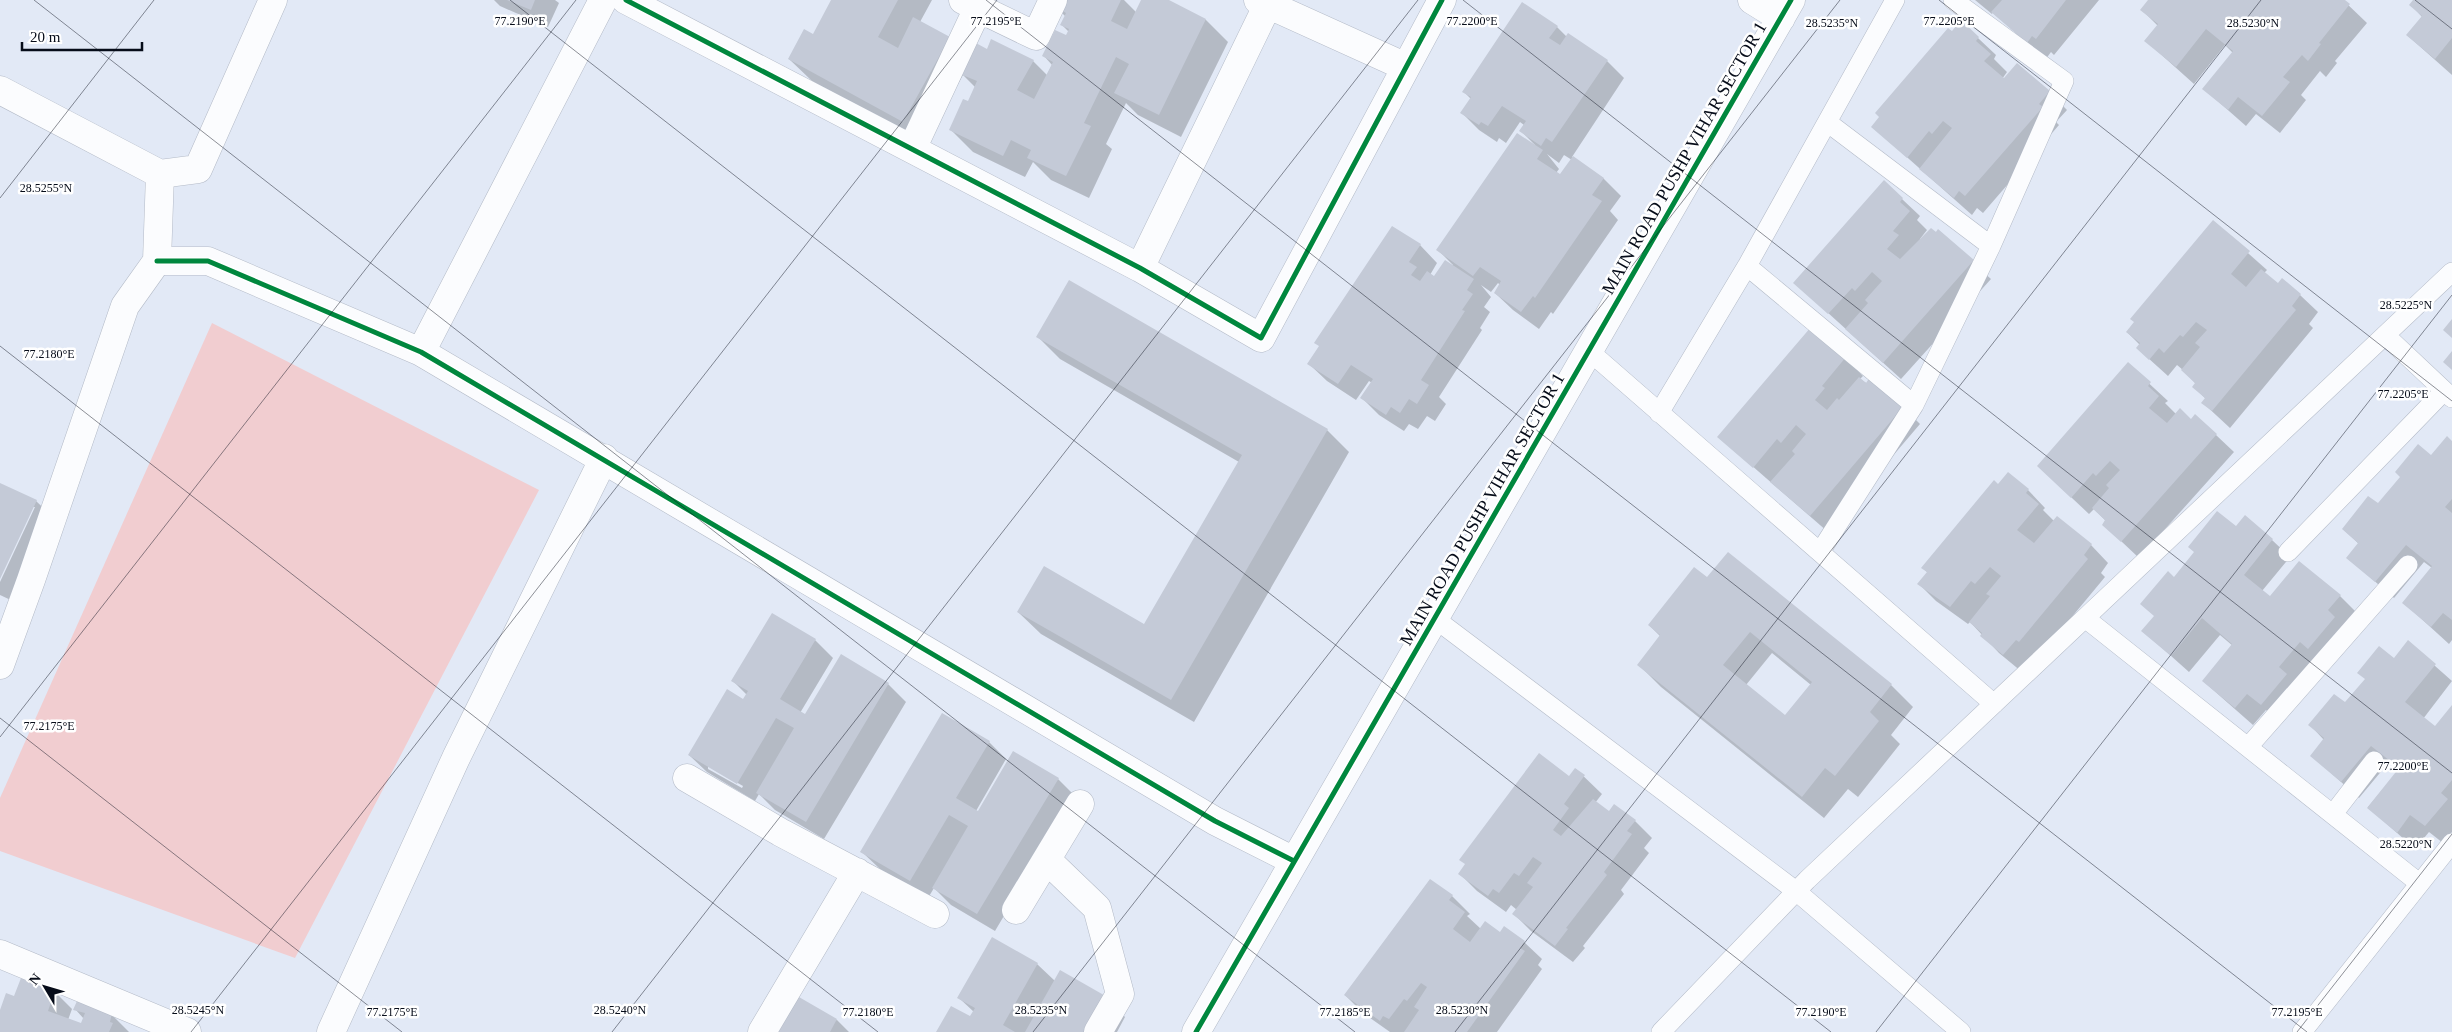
<svg xmlns="http://www.w3.org/2000/svg" width="2452" height="1032" font-family="Georgia,serif">
<style>
.green{fill:#f1cdd0}
.shadow{fill:#0003;fill-rule:evenodd}
.building{fill:#c4cad7;fill-rule:evenodd}
.lines{fill:none;stroke-linecap:round;stroke-linejoin:round}
.service-casing{stroke:#b3bac7;stroke-width:20}
.minor-casing{stroke:#b3bac7;stroke-width:29}
.service{stroke:#fbfcfe;stroke-width:19}
.minor{stroke:#fbfcfe;stroke-width:28}
.cycleway-casing{stroke:#fff;stroke-width:8}
.cycleway{stroke:#00873e;stroke-width:5}
.ticks{fill:none;stroke:#060c19;stroke-width:1;stroke-opacity:0.45}
.labels{text-anchor:middle;stroke-width:5;stroke-linejoin:round;paint-order:stroke}
.street-label{font-size:18px;fill:#060c19;stroke:#fff}
.ticks-label{font-size:12px;text-anchor:middle;fill:#060c19;stroke:#fff;stroke-width:5;stroke-linejoin:round;paint-order:stroke}
</style>
<rect width="100%" height="100%" fill="#e2e9f6"/>
<path class="green" d="M212,323L539,490L295,958L0,851V798Z"/>
<path class="shadow" d="M494,0H555L559,3L548,27L500,6Z
M833,0H932L920,22L949,38L987,50L1033,61L1047,75L1052,65L1044,56L1066,37L1069,32L1062,25L1066,17L1055,6L1058,0H1124L1136,12L1142,0H1166L1206,20L1228,42L1181,137L1138,115L1126,103L1106,144L1112,149L1089,198L1051,180L1033,162L1025,177L973,152L951,130L969,103L975,87L963,75L925,144L812,81L789,59L814,35Z
M1975,0H2099L2054,55L2051,52L2045,60L1993,12L1992,14Z
M2150,0H2343L2367,23L2335,61L2337,63L2326,77L2320,71L2301,95L2306,100L2280,133L2256,114L2246,126L2204,89L2233,53L2225,45L2194,84L2146,41L2158,26L2142,10Z
M2414,0H2452V75L2407,35L2422,17L2411,5Z
M1522,4L1557,27L1567,37L1607,61L1624,78L1572,157L1603,178L1621,196L1610,211L1618,220L1553,314L1551,312L1539,329L1513,310L1495,293L1500,285L1498,283L1491,292L1481,285L1491,297L1484,307L1490,312L1480,328L1482,330L1439,397L1446,404L1435,421L1427,416L1418,429L1409,424L1404,431L1379,415L1362,398L1372,383L1369,381L1356,400L1327,381L1309,364L1420,245L1437,263L1430,275L1435,278L1453,265L1438,250L1535,145L1521,131L1524,125L1520,122L1506,143L1499,138L1497,142L1479,130L1462,113L1471,99L1464,92ZM1547,154L1559,163L1564,155L1572,160L1560,176L1556,173L1559,169Z
M1961,22L1996,55L1994,59L2007,72L2002,79L2049,92L2067,110L2056,122L2059,125L1983,213L1977,208L1972,215L1873,127Z
M1884,182L1920,216L1917,220L1927,230L1920,239L1921,240L1938,231L1991,279L1901,379L1795,283Z
M2213,222L2267,270L2264,273L2279,285L2300,295L2318,312L2309,324L2313,328L2230,428L2203,403L2206,399L2194,387L2196,384L2183,370L2177,365L2168,376L2137,348L2140,345L2127,332Z
M1038,337L1327,430L1349,452L1194,722L1041,634L1018,612L1145,625L1239,462L1060,359Z
M1845,358L1863,376L1860,379L1903,407L1920,424L1828,532L1719,437Z
M2128,364L2168,401L2165,403L2176,414L2216,435L2234,452L2139,558L2103,524L2106,521L2094,509L2089,514L2038,466Z
M2452,442V640L2449,644L2404,603L2432,568L2424,562L2394,598L2348,558L2359,544L2343,529L2379,505L2431,457Z
M0,484L36,501L54,518L15,602L0,595V582L35,507H32L0,576Z
M1998,485L2028,490L2045,508L2043,510L2054,521L2091,545L2108,563L2101,573L2105,577L2037,659L2022,672L1999,653L1970,622L1968,624L1936,601L1919,584L1928,573L1923,568Z
M2236,528L2272,540L2290,557L2262,591L2270,598L2340,596L2357,613L2279,722L2266,710L2253,725L2203,681L2233,646L2220,635L2189,672L2143,631L2155,617L2174,578Z
M1708,579L1891,685L1913,707L1891,735L1900,744L1858,797L1848,789L1824,818L1661,687L1639,665L1661,637L1649,625ZM1772,653L1811,685L1785,717L1746,685Z
M772,615L815,640L833,658L800,713L805,716L888,684L906,702L824,839L775,810L759,794L755,801L707,772L689,755L744,701L747,695L733,681ZM708,766L743,786L742,788L708,769Z
M2408,642L2452,681L2423,719L2435,728L2452,707V832L2443,843L2429,832L2415,849L2368,807L2399,770L2389,762L2359,798L2312,756L2324,740L2310,725L2345,704L2394,660Z
M989,742L1006,759L976,811L978,812L1058,779L1075,796L995,931L951,905L934,888L928,898L880,869L862,852Z
M1576,769L1602,794L1595,803L1610,813L1635,821L1652,838L1644,848L1649,853L1621,890L1624,894L1583,946L1585,948L1573,962L1531,931L1514,914L1517,910L1511,905L1506,912L1477,891L1460,874L1569,778Z
M1430,880L1452,896L1470,914L1467,916L1481,929L1524,942L1542,959L1538,965L1542,969L1497,1032H1390L1363,1013L1345,995Z
M1037,964L1055,981L1108,999L1125,1017L1117,1032H938L970,1018L974,1012L959,998Z
M22,979L55,992L72,1009L68,1020L82,1025L84,1019L75,1009L112,1015L129,1032H0V1013L15,998Z
M837,1020L849,1032H772Z"/>
<path class="building" d="M507,0H535L531,10Z
M831,0H898L878,37L898,48L913,17L950,37L903,122L788,59L804,29L813,34Z
M1057,0H1121L1111,21L1127,29L1141,0H1169L1206,19L1159,115L1114,93L1129,64L1116,57L1084,123L1091,126L1066,176L1027,158L1031,150L1011,140L1003,156L949,130L963,99L968,101L977,81L960,74L974,42L987,49L991,39L1034,60L1017,90L1034,99L1053,62L1042,56L1055,30L1066,35L1069,29L1060,25L1066,13L1054,6Z
M2002,0H2066L2036,39L2032,36L2027,43L1991,12Z
M2148,0H2345L2350,4L2319,43L2321,44L2308,61L2302,55L2283,77L2290,82L2262,116L2238,97L2228,110L2202,89L2233,51L2206,29L2176,67L2144,41L2158,24L2140,10Z
M2413,0H2452V38L2435,59L2406,35L2422,16L2409,5Z
M1522,2L1558,26L1549,38L1560,45L1568,33L1608,60L1552,142L1546,138L1541,146L1519,131L1526,121L1502,106L1488,126L1481,122L1479,125L1460,113L1471,97L1462,92Z
M1961,20L1979,37L1976,41L1991,54L1984,61L2004,78L2017,63L2050,91L2039,104L2043,107L1965,196L1959,191L1954,198L1919,169L1952,128L1943,121L1932,134L1929,131L1907,158L1871,127L1879,117L1875,113L1948,28L1952,31Z
M1517,133L1543,150L1537,159L1560,174L1573,156L1604,178L1592,195L1602,201L1535,298L1533,296L1521,312L1494,293L1501,281L1480,267L1473,276L1436,250Z
M1884,180L1903,198L1900,202L1910,211L1893,231L1899,235L1887,249L1900,259L1931,228L1936,232L1938,229L1974,260L1883,363L1845,329L1868,303L1865,300L1882,281L1872,272L1855,291L1852,288L1828,314L1793,283Z
M2213,220L2250,251L2231,274L2246,287L2261,269L2278,283L2282,278L2301,294L2292,306L2296,310L2212,411L2201,403L2205,398L2192,387L2195,383L2181,370L2200,347L2195,343L2207,330L2196,322L2183,337L2180,335L2164,353L2159,348L2149,360L2136,348L2140,343L2126,332L2134,322L2130,319Z
M1392,226L1421,244L1409,262L1417,267L1411,275L1420,281L1427,271L1434,276L1445,260L1474,279L1467,290L1473,294L1462,310L1465,311L1421,380L1429,385L1417,404L1409,399L1400,413L1391,407L1386,415L1360,398L1373,379L1351,365L1338,384L1307,364L1319,346L1314,343Z
M1069,280L1328,429L1171,700L1017,612L1044,566L1144,624L1242,455L1036,337Z
M2452,319V338L2443,330Z
M1811,327L1846,357L1822,386L1825,388L1815,400L1827,410L1837,398L1839,400L1859,377L1866,383L1870,377L1904,406L1810,516L1770,482L1795,454L1792,451L1806,434L1796,425L1781,443L1777,439L1753,468L1717,437Z
M2452,351V370L2443,362Z
M2128,362L2151,382L2148,386L2159,396L2149,408L2167,423L2180,408L2191,419L2195,414L2217,434L2121,542L2102,525L2105,520L2092,508L2109,488L2106,485L2120,470L2110,461L2096,476L2093,473L2071,498L2037,466Z
M2447,436L2452,441V499L2445,507L2452,513V620L2443,613L2431,627L2402,603L2432,566L2406,545L2375,582L2346,558L2358,543L2342,529L2368,496L2378,503L2400,477L2395,472L2418,444L2431,455Z
M2008,472L2029,489L2026,493L2039,504L2017,530L2034,543L2057,516L2092,544L2084,555L2088,559L2019,642L2016,640L2003,655L1980,636L1982,633L1969,622L1990,596L1986,594L2001,576L1990,567L1975,584L1971,581L1950,607L1917,584L1927,572L1921,568L1994,480L1998,484Z
M0,483L37,500L0,579Z
M2217,511L2236,526L2245,515L2273,539L2244,575L2270,596L2299,561L2341,595L2328,610L2335,617L2308,649L2300,642L2279,667L2287,674L2261,705L2247,694L2235,708L2202,681L2232,644L2202,618L2171,656L2141,631L2154,616L2140,604L2168,571L2174,577L2194,552L2188,547Z
M1728,552L1892,684L1870,712L1879,721L1835,776L1825,768L1802,797L1637,665L1660,635L1648,625L1694,567L1707,577ZM1750,632L1812,682L1785,715L1723,665Z
M772,613L816,639L780,699L805,714L841,654L889,683L806,822L756,793L794,728L776,718L737,784L688,755L727,689L743,699L748,691L731,681Z
M2408,640L2436,664L2405,702L2435,726L2452,705V780L2441,793L2448,799L2425,826L2410,815L2397,833L2367,808L2399,768L2371,746L2341,782L2310,756L2324,738L2308,725L2334,694L2345,702L2365,679L2357,673L2379,646L2394,658Z
M942,713L990,741L956,798L978,811L1013,751L1059,778L977,914L932,888L968,826L949,815L910,881L860,852Z
M1539,753L1569,776L1575,768L1585,775L1564,804L1569,808L1553,830L1561,836L1593,799L1609,811L1614,804L1636,820L1627,831L1632,834L1604,872L1607,875L1566,928L1568,929L1555,946L1512,914L1533,887L1527,883L1542,863L1533,857L1519,876L1514,873L1499,893L1493,889L1488,896L1458,874L1465,864L1459,860Z
M1430,879L1453,895L1449,900L1465,912L1453,929L1470,942L1485,921L1500,932L1504,926L1525,941L1520,948L1525,951L1467,1032H1404L1419,1010L1414,1007L1427,987L1421,983L1407,1001L1404,999L1389,1019L1383,1016L1380,1021L1344,995Z
M992,937L1038,963L1003,1025L1015,1032H936L951,1006L970,1016L975,1008L957,998Z
M1060,970L1109,998L1089,1032H1025Z
M21,978L55,990L48,1011L81,1023L85,1013L73,1010L77,1001L112,1013L110,1022L113,1023L109,1032H0V1010L6,993L14,996Z
M792,993L837,1019L830,1032H771Z"/>
<g class="lines">
<defs>
<path id="service" d="M1827,122L1991,246L2064,81L1953,0
M1747,266L1895,0
M2385,335L2452,398
M1589,351L1994,704
M1914,405L1991,246
M1659,413L1747,266L1914,405L1820,552
M2288,552L2444,391
M1434,618L1796,891L1961,1032
M2085,618L2419,883
M2248,747L2408,565
M2333,814L2374,761
M1661,1032L1807,880L2452,272
M2302,1032L2452,843"/>
<path id="minor" d="M626,0L1140,268L1261,338L1442,0
M1258,0L1406,67
M1752,0L1781,18
M978,8L1036,36L1053,0
M0,90L160,174L198,169L273,0
M912,149L978,8L963,0
M157,261H208L421,352L1215,821L1294,861
M1140,268L1270,0
M421,352L603,0
M0,665L31,580L125,306L157,261L160,174
M687,778L780,832L935,914
M1047,860L1097,908L1120,994L1098,1032
M1016,910L1080,804
M0,954L187,1032
M331,1032L456,758L604,458
M762,1032L857,872
M1196,1032L1791,0"/>
</defs>
<use href="#service" class="service-casing"/>
<use href="#minor" class="minor-casing"/>
<use href="#service" class="service"/>
<use href="#minor" class="minor"/>
<defs>
<path id="cycleway" d="M626,0L1140,268L1261,338L1442,0
M157,261H208L421,352L1215,821L1294,861
M1196,1032L1791,0"/>
</defs>
<use href="#cycleway" class="cycleway-casing"/>
<use href="#cycleway" class="cycleway"/>
</g>
<path class="ticks" d="M34,0L1355,1032M510,0L1831,1032M986,0L2307,1032M1463,0L2452,773M1939,0L2452,401M2415,0L2452,29M0,198L154,0M0,346L878,1032M0,718L402,1032M0,737L576,0M191,1032L997,0M612,1032L1418,0M1033,1032L1840,0M1455,1032L2261,0M1876,1032L2452,295M2297,1032L2452,834"/>
<g class="labels">
<g class="street-label">
<text transform="translate(1684 158) rotate(-60)" y="6">MAIN ROAD PUSHP VIHAR SECTOR 1</text>
<text transform="translate(1482 509) rotate(-60)" y="6">MAIN ROAD PUSHP VIHAR SECTOR 1</text>
</g>
</g>
<g class="ticks-label">
<text x="520" y="25">77.2190°E</text>
<text x="996" y="25">77.2195°E</text>
<text x="1472" y="25">77.2200°E</text>
<text x="1949" y="25">77.2205°E</text>
<text x="1832" y="27">28.5235°N</text>
<text x="2253" y="27">28.5230°N</text>
<text x="46" y="192">28.5255°N</text>
<text x="2406" y="309">28.5225°N</text>
<text x="49" y="358">77.2180°E</text>
<text x="2403" y="398">77.2205°E</text>
<text x="49" y="730">77.2175°E</text>
<text x="2403" y="770">77.2200°E</text>
<text x="2406" y="848">28.5220°N</text>
<text x="198" y="1014">28.5245°N</text>
<text x="620" y="1014">28.5240°N</text>
<text x="1041" y="1014">28.5235°N</text>
<text x="1462" y="1014">28.5230°N</text>
<text x="392" y="1016">77.2175°E</text>
<text x="868" y="1016">77.2180°E</text>
<text x="1345" y="1016">77.2185°E</text>
<text x="1821" y="1016">77.2190°E</text>
<text x="2297" y="1016">77.2195°E</text>
</g>
<g transform="translate(45 987) rotate(308)" stroke="#ffffff" stroke-width="4" paint-order="stroke">
<path d="M0-4L9 19L0 12L-9 19Z" fill="#060c19"/>
<text y="-8" font-size="14" font-weight="bold" text-anchor="middle" fill="#060c19">N</text>
</g>
<path d="M22 42v8h120v-8" fill="none" stroke="#060c19" stroke-width="2.5"/>
<text x="30" y="42" font-size="15" fill="#060c19" stroke="#ffffff" stroke-width="4" paint-order="stroke">20 m</text>
</svg>
